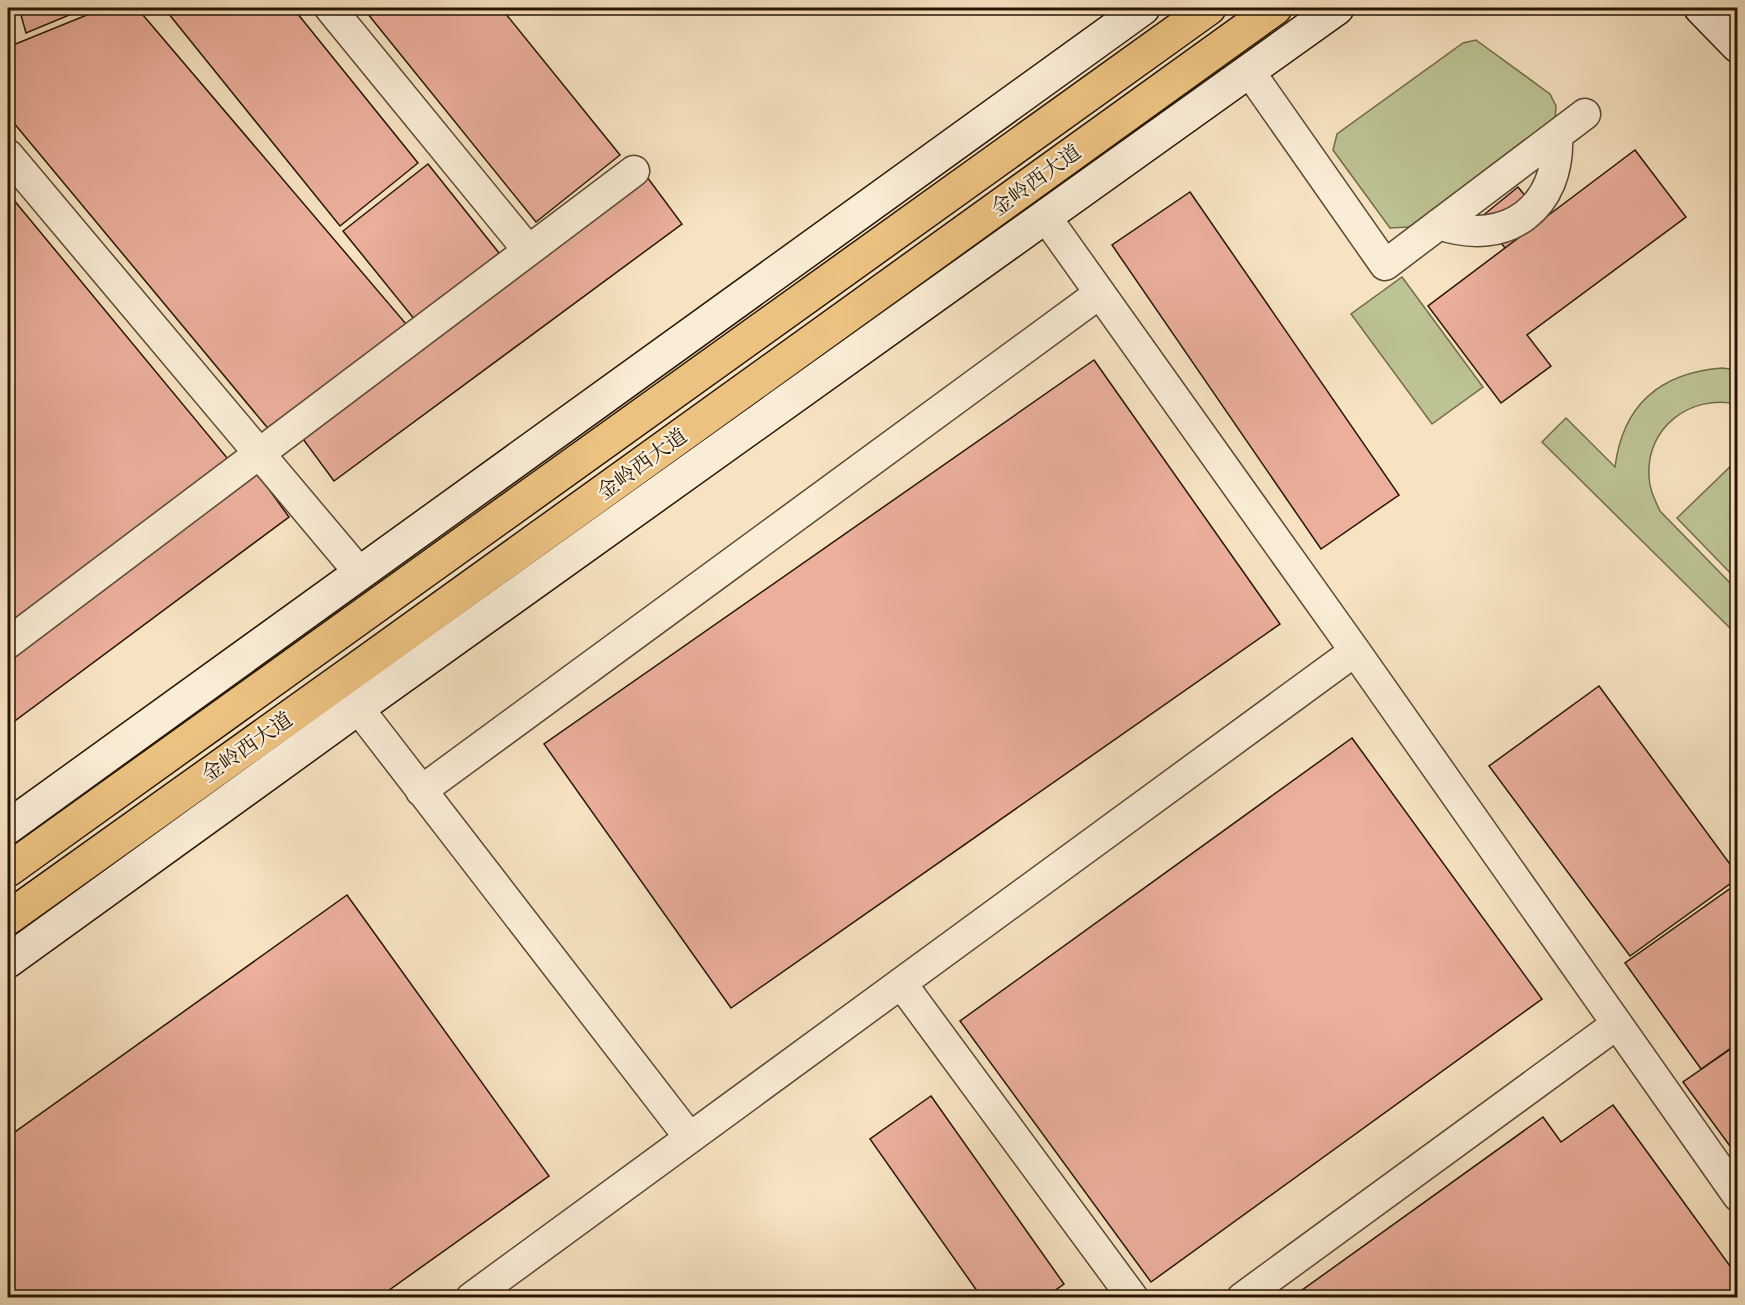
<svg xmlns="http://www.w3.org/2000/svg" width="1745" height="1305" font-family="'Libre Caslon Text','Noto Serif SC',serif">
<style>
.green{fill:#bdc393;stroke:#726c4a;stroke-width:1.5}
.building{fill:#ebaf9c;stroke:#271602;stroke-width:1.5}
.lines{fill:none;stroke-linecap:round;stroke-linejoin:round}
.street-casing{stroke:#5b4932;stroke-width:33}
.secondary-casing{stroke:#271602;stroke-width:36}
.primary-casing{stroke:#271602;stroke-width:36}
.street{stroke:#faedd7;stroke-width:30}
.secondary{stroke:#faedd7;stroke-width:33}
.primary{stroke:#ecc281;stroke-width:33}
.labels{text-anchor:middle;stroke-width:4.5;stroke-linejoin:round;paint-order:stroke}
.street-label{font-size:21px;fill:#271602;stroke:#faedd7}
</style>
<rect width="100%" height="100%" fill="#f7e3c2"/>
<filter id="stains"><feTurbulence type="fractalNoise" baseFrequency=".00333" numOctaves="4"/><feColorMatrix values="0 0 0 0 .2 0 0 0 0 .09 0 0 0 0 .02 0 0 0 .5 -.17"/></filter>
<radialGradient id="worn" r=".72"><stop offset=".6" stop-color="#630" stop-opacity="0"/><stop offset="1" stop-color="#630" stop-opacity=".3"/></radialGradient>
<path class="green" d="M1476,40L1550,94L1556,106L1555,120L1409,227L1390,228L1333,150L1337,134L1463,43Z
M1402,277L1483,387L1432,424L1351,314Z
M1722,368L1737,370V404C1691,394 1646,427 1649,476C1649,489 1655,500 1660,511L1737,590V635L1542,442L1566,418L1615,467C1623,404 1660,373 1722,368Z
M1737,460V580L1677,518Z"/>
<path class="building" d="M19,8H86L26,33Z
M104,8H137L412,331L271,432L8,116V47Z
M164,8H293L418,163L340,226Z
M363,8H501L620,155L536,222Z
M1635,150L1686,217L1527,335L1551,366L1501,403L1428,306Z
M428,164L499,253L415,320L343,231Z
M647,177L682,224L334,481L300,435Z
M1518,187L1544,219L1505,248L1481,217Z
M1190,192L1399,495L1321,549L1112,245Z
M8,193L233,465L8,628Z
M1094,360L1280,624L731,1008L544,744Z
M255,470L289,517L8,726V653Z
M1599,686L1738,875V878L1630,956L1489,766Z
M1352,738L1542,999L1151,1282L960,1021Z
M1738,883V1043L1701,1069L1625,963Z
M347,895L549,1176L378,1298H8V1137Z
M1738,1044V1157L1683,1082Z
M931,1096L1064,1284L1044,1298H982L870,1139Z
M1613,1105L1738,1277V1298H1291L1543,1117L1561,1142Z"/>
<g class="lines">
<defs>
<path id="street" d="M330,8L528,250
M1249,71L1385,265L1585,114
M8,155L359,572
M1045,216L1355,651L1738,1196
M1439,224C1507,248 1561,207 1557,135
M8,643L634,171
M358,708L690,1138
M421,791L1100,293
M901,983L1133,1298
M471,1298L1355,651
M1242,1298L1617,1024"/>
<path id="secondary" d="M1701,8L1738,46
M8,827L1143,8
M8,961L358,708L1337,8"/>
<path id="primary" d="M8,870L1209,8
M8,918L368,661L1275,8"/>
</defs>
<use href="#street" class="street-casing"/>
<use href="#secondary" class="secondary-casing"/>
<use href="#primary" class="primary-casing"/>
<use href="#street" class="street"/>
<use href="#secondary" class="secondary"/>
<use href="#primary" class="primary"/>
</g>
<g class="labels">
<g class="street-label">
<text transform="translate(1036 180) rotate(-36)" y="7">金岭西大道</text>
<text transform="translate(642 464) rotate(-36)" y="7">金岭西大道</text>
<text transform="translate(247 747) rotate(-35)" y="7">金岭西大道</text>
</g>
</g>
<rect width="1745" height="1305" fill="none" stroke="#f7e3c2" stroke-width="30"/>
<rect x="9" y="9" width="1727" height="1287" fill="none" stroke="#271602" stroke-width="3"/>
<rect x="15" y="15" width="1715" height="1275" fill="none" stroke="#271602" stroke-width="1.5"/>
<rect width="100%" height="100%" filter="url(#stains)"/>
<rect width="100%" height="100%" fill="url(#worn)"/>
</svg>
